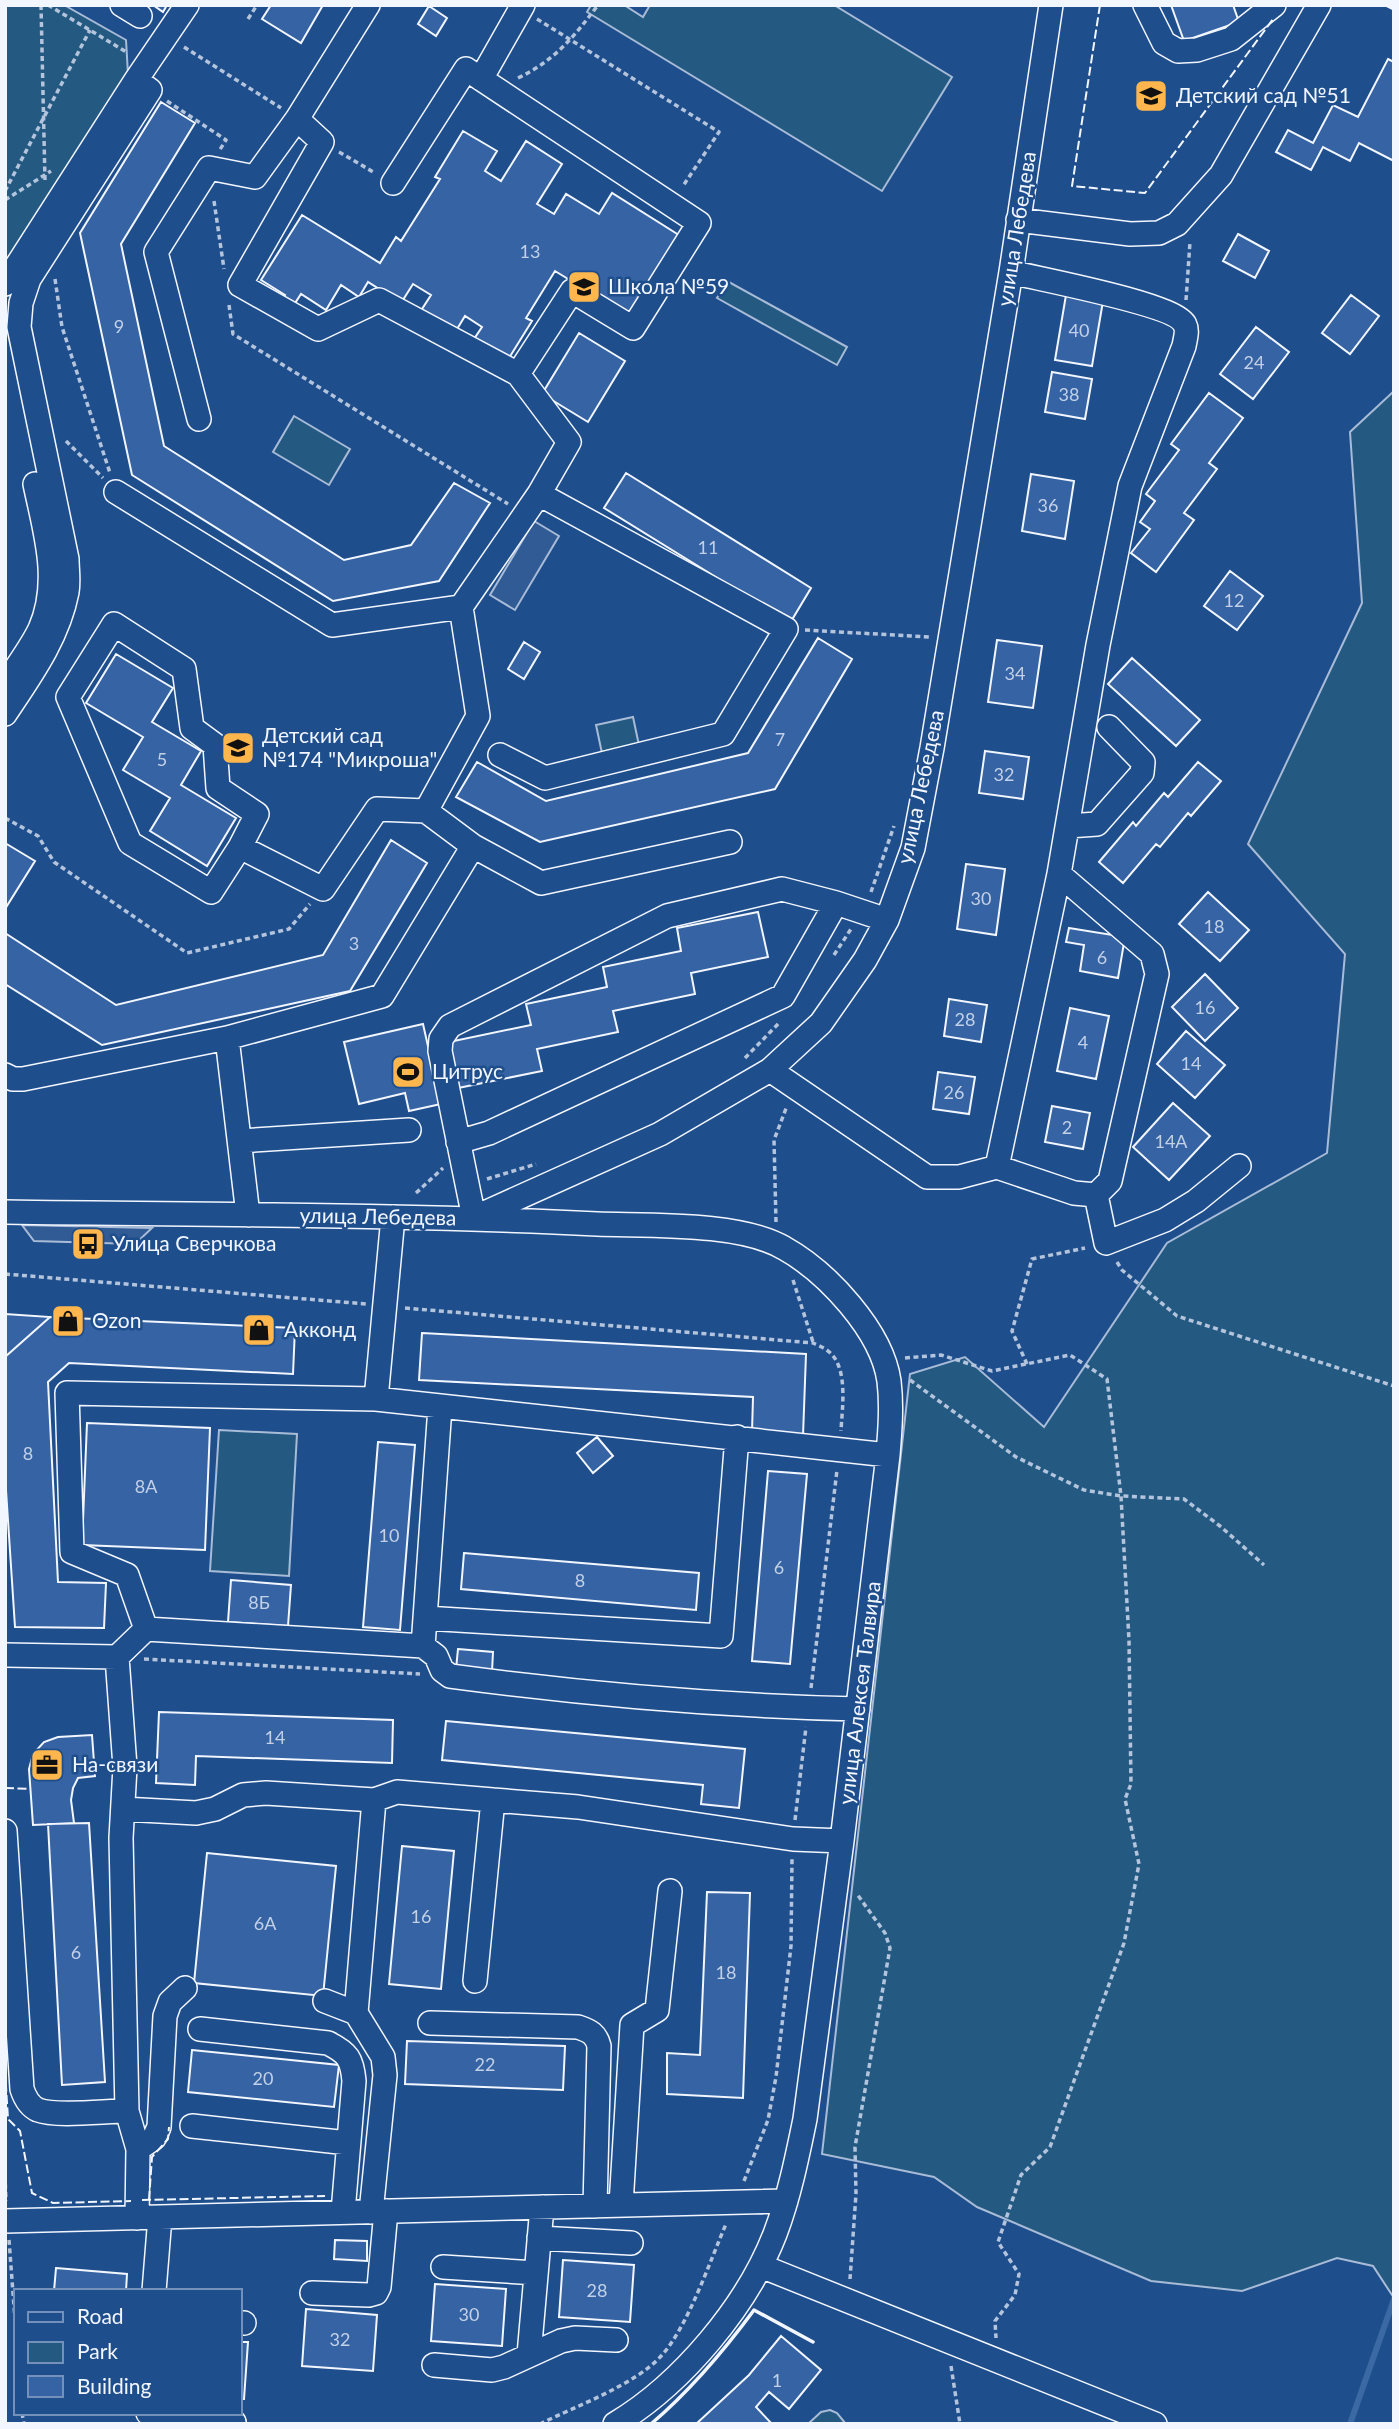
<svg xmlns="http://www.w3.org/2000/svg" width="1399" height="2429" font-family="Lato,sans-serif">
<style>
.green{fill:#245a82;stroke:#a8bbd7;stroke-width:2}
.parking{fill:#305b95;stroke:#a8bbd7;stroke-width:2}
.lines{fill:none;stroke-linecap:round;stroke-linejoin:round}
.stream{stroke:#3b69a3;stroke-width:6}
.building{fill:#3563a3;stroke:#f2f6ff;stroke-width:2}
.minor-casing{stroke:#f2f6ff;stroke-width:26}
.path{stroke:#b3c4dc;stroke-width:3.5;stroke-dasharray:5 3.5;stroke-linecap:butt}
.minor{stroke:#1f4e8c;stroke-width:23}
.fence{stroke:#f2f6ff;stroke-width:2;stroke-dasharray:9 3.5;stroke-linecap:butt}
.wall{stroke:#f2f6ff;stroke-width:3.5}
.labels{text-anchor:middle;stroke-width:5;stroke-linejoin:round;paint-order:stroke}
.number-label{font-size:18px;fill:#c3d1e8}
.poi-label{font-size:21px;fill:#f2f6ff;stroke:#1f4e8c;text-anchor:start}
.street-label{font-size:21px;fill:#f2f6ff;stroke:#1f4e8c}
</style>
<rect width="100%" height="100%" fill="#1f4e8c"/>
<path class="green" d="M5,5H64L126,40L128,74L5,266Z
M591,5H624L643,17L650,5H834L952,77L882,191L587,12Z
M727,281L847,347L837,365L717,298Z
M1394,391V2298L1373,2266L1337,2258L1242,2291L1151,2281L977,2207L934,2177L822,2154L910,1374L965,1357L1044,1427L1167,1243L1327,1153L1345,954L1248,844L1362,603L1350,432Z
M294,416L350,449L329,485L273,452Z
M633,717L640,750L603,758L596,725Z
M219,1430L297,1434L289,1576L210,1571Z
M830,2410L837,2413L846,2424H808L821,2412Z"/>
<path class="parking" d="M534,521L559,536L515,610L490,595Z
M22,1225L152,1228L135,1244L34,1241Z"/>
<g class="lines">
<path class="stream" d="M1350,2424L1394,2299"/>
</g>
<path class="building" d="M153,5H167L163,12Z
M271,5H323L301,43L262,19Z
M1171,5H1233L1239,22L1184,41Z
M429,6L447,18L436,36L418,24Z
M1388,59L1394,62V161L1359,143L1350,161L1323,147L1311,170L1276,152L1288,130L1313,143L1333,105L1358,117Z
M161,102L195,123L121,244L164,446L344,560L411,545L454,483L490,503L439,581L333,601L132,475L80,233Z
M463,131L497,151L485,171L501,181L526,141L562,164L537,204L554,214L566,194L599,214L612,193L682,237L632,318L555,271L526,318L532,321L504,366L470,345L482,327L465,316L448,344L413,323L431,295L413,284L401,303L368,282L359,297L341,285L326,310L301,294L290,311L279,304L285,295L261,280L302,215L380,263L396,237L401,241L440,179L435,177Z
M1238,234L1269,251L1255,278L1223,261Z
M1066,295L1103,301L1092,366L1055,360Z
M1351,295L1379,316L1350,354L1322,333Z
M1256,327L1289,352L1253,399L1220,374Z
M579,333L625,361L588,422L542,394Z
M1052,372L1092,379L1085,419L1045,412Z
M1209,393L1243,418L1209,463L1217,469L1184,513L1194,520L1156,572L1131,553L1150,529L1140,522L1155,501L1146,494L1179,450L1171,444Z
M626,473L811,588L790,623L604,508Z
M1031,474L1074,481L1065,539L1022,531Z
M1230,571L1263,596L1237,630L1204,606Z
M818,638L852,659L775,789L540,842L456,797L477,762L546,801L748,753Z
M997,640L1042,646L1033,708L988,702Z
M524,642L540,652L524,679L508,669Z
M116,654L173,688L152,722L201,751L181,785L236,818L207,866L150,831L170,798L123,770L143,737L86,703Z
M1132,658L1200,720L1176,746L1108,684Z
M985,751L1029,757L1023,799L979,793Z
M1198,762L1221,781L1191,816L1188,813L1160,847L1156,844L1123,883L1099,862L1133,822L1136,826L1164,793L1168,797Z
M391,840L427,863L350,991L102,1045L5,984V933L116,1005L323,955Z
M5,843L35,861L5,909Z
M966,864L1005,869L996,935L957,929Z
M1208,892L1249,930L1220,961L1179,924Z
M758,912L768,957L691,973L695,994L613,1011L618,1032L537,1049L542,1071L458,1088L449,1042L531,1025L526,1004L607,987L603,967L681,951L677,928Z
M1069,928L1125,937L1118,978L1080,971L1084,945L1066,942Z
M1205,974L1238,1008L1205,1041L1172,1007Z
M949,999L987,1005L981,1042L944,1036Z
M1070,1008L1109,1016L1096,1079L1057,1071Z
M423,1024L441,1104L409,1111L405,1093L359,1104L344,1042Z
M1186,1031L1225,1065L1195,1098L1157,1064Z
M938,1072L975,1077L969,1114L933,1109Z
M1173,1103L1210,1136L1169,1180L1133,1147Z
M1052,1106L1090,1113L1083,1149L1045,1142Z
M5,1314L50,1317L5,1357Z
M50,1317L295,1328L293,1374L69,1363L48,1382L58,1582L106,1583L104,1628L15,1627L5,1475V1357Z
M422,1333L806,1354L803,1436L752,1432L753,1397L419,1380Z
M87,1423L210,1428L205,1550L82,1545Z
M597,1437L613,1456L593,1473L577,1453Z
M378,1442L415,1445L400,1630L363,1627Z
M768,1471L807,1474L790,1664L752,1661Z
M464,1553L699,1573L696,1610L461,1589Z
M231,1580L291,1585L288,1626L228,1622Z
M458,1649L493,1652L492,1672L456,1669Z
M159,1712L393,1720L392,1763L196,1756L195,1785L156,1783Z
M446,1721L745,1749L739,1808L701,1804L703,1785L442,1760Z
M92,1735L95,1776L78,1778L73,1788L71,1800L74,1823L33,1825L29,1769L33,1754L44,1742L58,1737Z
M89,1823L105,2082L62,2085L48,1824Z
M402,1846L454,1851L441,1989L389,1984Z
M207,1853L336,1866L323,1996L194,1983Z
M707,1892L750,1893L743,2098L667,2094V2053L700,2055Z
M407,2041L565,2046L563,2090L405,2084Z
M192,2050L339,2065L334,2107L188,2092Z
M335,2240L367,2241V2261L334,2259Z
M563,2260L634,2265L630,2322L559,2317Z
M56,2268L127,2274L126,2291H54Z
M435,2284L506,2289L502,2346L431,2341Z
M306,2309L377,2315L373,2371L302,2366Z
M781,2336L821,2370L789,2409L769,2392L756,2407L772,2424H696L749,2375Z
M240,2342H248L244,2399H240Z"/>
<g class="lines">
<defs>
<path id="minor" d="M122,5L140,16
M1145,5L1164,43L1178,51L1197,50L1231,39L1274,5
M481,79L523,5
M297,119L322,142L240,285L318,329L379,300L518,374L569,442L539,494
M393,183L466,69L699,223L633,328L572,291L518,374
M1018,220L1130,234L1159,233L1177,224L1221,175L1319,5
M5,284L136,80L187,5
M199,419L156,252L209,168L255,177L297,119L368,5
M116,492L332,625L461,607L539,494L786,629L723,734L545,778L500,755
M461,607L478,716L426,811L473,846L541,883L730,842
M5,685C16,667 31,648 40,629C61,581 45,532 35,484
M5,714C31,675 58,638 67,592C69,581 67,569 67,559L19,327L21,303L29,279L150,90L136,80
M1068,826L1097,824L1142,773L1143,762L1109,727
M240,847L211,892L130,843L68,697L114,624L184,669L192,728L215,745L218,788L257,814L240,847L323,889L377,809L426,811
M770,1070L927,1177H959L997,1167L1074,1193L1096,1195L1110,1181L1157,974L1152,954L1059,874
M5,1075L13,1079H23L227,1038
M240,1141L409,1130
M458,1142L489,1133L783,996L836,903
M997,1167L1059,874L1098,645L1130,486L1184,346C1185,340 1188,331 1185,325C1176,304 1038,279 1011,272
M1096,1195L1106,1243L1165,1220L1196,1201L1239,1166
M5,1212C202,1215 400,1214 597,1224C648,1226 740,1222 784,1248C827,1272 882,1331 889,1381C892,1406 890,1430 888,1455L842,1841L805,2119C797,2158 789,2197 775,2234C747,2306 682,2384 615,2424
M248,1215L227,1038L382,996L473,846
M478,1216L660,1134L770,1070L821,1023L865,960L887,920L913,848L932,748L1011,272L1051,5
M474,1218L440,1051L441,1039L450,1026L667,916L782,889L836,903L887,920
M376,1399L393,1217
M440,1407L425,1618L721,1636L737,1437
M425,1618L423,1646L436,1656L442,1670L450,1676C585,1694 722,1706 858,1709
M146,1629L423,1646
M5,1655L117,1657L146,1629L127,1575L72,1552L67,1393L376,1399L888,1455
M117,1657L125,1767L121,1838L127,2111L138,2149L137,2218
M374,1800L397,1792L493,1800
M123,1809L196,1813L215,1809L243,1795L266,1793L374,1800L356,2013L383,2057L385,2075L371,2212
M5,1831L22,2089C25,2098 29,2106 38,2110C56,2117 105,2111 127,2111
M475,1981L493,1800L578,1807L793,1839L842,1841
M325,2001L356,2013
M430,2023L578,2027C590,2031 596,2034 599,2046L595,2206
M200,2029L328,2043C348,2053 352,2059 354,2081L343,2212
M192,2126L348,2143
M138,2149L154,2138L159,2127L165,2016L170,2002L185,1988
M621,2205L632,2025L657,2010L670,1891
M5,2221L786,2201
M539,2238L631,2243
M761,2266L1155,2424
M443,2267L536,2273
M154,2291L160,2217
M312,2293L369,2295L376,2293L379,2287L386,2211
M240,2323H244
M529,2355L542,2207
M434,2365L492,2370L504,2367L561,2341L575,2338L616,2340
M148,2413L156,2417L234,2422"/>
</defs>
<use href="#minor" class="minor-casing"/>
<path class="path" d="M41,5L45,181
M48,5L128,53
M248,19L257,5
M537,19L719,132L683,186
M184,47L281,108
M518,78C554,61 574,37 598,5
M167,101L226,140L219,151
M339,152L375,173
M5,191L90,30
M5,200L51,171
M214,201L224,269
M55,279L62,327L110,473
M1186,300L1190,242
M229,305L233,334L508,504
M66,441L103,478
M805,630L929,637
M5,818L38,836L54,862L187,953L289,929L310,904
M871,892L894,826
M834,955L851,929
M745,1058L779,1023
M487,1179L536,1164
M416,1193L443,1168
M776,1222L774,1140L787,1106
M1117,1262L1122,1270L1177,1316L1394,1386
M5,1274L366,1304
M793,1280L813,1342
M405,1308L813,1343C817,1345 823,1347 828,1351C849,1367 842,1408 841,1431
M905,1358L941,1355L992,1371L1070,1355L1107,1379L1121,1496L1129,1640L1131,1784L1125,1799L1139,1864L1124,1943L1050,2147L1021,2175L998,2242L1019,2274L1015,2295L995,2321L996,2338
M1027,1364L1012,1331L1032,1259L1085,1248
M910,1380L1016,1457L1084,1490L1121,1496L1184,1499L1220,1526L1264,1565
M144,1659L420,1674
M811,1688L837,1470
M795,1820L806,1727
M5,2175L6,2201
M744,2181L768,2120L776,2077L791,1946L792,1859
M9,2240L16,2333
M850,2279L856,2194L855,2147L890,1948L885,1933L857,1894
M951,2366L960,2424
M22,2413L24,2424
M540,2424C576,2406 637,2384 662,2355C688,2326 710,2261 726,2224"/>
<use href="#minor" class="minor"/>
<path class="fence" d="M1100,5L1072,186L1145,193L1273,19
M5,1788L30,1789
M5,2070L8,2119L20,2131L32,2193L53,2203L131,2201
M142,2200L325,2196
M149,2200L152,2157L168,2139L169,2127"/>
<path class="wall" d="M1386,5L1394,9
M651,2424C691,2390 723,2352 754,2310L813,2342"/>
</g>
<defs>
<symbol id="school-square" viewBox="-11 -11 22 22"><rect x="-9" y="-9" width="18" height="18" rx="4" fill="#ffb74d" stroke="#1f4e8c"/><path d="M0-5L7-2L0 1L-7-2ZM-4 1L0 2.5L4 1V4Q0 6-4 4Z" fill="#111"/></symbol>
<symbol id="stadium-square" viewBox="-11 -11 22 22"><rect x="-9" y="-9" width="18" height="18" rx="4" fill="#ffb74d" stroke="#1f4e8c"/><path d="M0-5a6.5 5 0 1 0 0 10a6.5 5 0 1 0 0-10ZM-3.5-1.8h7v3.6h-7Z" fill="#111"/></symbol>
<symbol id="bus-square" viewBox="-11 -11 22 22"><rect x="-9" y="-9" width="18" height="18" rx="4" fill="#ffb74d" stroke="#1f4e8c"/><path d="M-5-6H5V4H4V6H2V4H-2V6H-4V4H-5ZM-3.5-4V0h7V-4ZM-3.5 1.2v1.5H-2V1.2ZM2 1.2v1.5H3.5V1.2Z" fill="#111"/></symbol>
<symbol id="shop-square" viewBox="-11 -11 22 22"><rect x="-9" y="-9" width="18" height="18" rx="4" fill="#ffb74d" stroke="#1f4e8c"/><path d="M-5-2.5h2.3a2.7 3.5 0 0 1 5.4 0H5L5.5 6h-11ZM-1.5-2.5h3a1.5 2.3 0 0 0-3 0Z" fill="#111"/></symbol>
<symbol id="office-square" viewBox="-11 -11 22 22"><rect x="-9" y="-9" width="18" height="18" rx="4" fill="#ffb74d" stroke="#1f4e8c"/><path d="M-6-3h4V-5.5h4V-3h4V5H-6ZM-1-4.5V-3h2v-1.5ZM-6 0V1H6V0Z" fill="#111"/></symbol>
</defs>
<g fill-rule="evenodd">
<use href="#school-square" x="1132" y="77" width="38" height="38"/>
<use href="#school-square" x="565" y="268" width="38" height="38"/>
<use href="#school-square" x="219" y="729" width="38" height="38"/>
<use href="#stadium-square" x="389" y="1053" width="38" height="38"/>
<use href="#bus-square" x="69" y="1225" width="38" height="38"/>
<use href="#shop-square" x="49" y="1302" width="38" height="38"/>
<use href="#shop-square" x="240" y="1311" width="38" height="38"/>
<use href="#office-square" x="28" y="1746" width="38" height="38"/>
</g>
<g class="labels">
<g class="number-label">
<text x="530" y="258">13</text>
<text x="119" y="333">9</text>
<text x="1079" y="337">40</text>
<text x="1254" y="369">24</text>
<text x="1069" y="401">38</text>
<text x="1048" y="512">36</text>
<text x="708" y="554">11</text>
<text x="1234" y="607">12</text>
<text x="1015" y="680">34</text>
<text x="780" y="746">7</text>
<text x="162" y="766">5</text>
<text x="1004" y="781">32</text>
<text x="981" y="905">30</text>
<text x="1214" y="933">18</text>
<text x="354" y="950">3</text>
<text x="1102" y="964">6</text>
<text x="1205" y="1014">16</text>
<text x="965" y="1026">28</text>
<text x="1083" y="1049">4</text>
<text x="1191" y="1070">14</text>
<text x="954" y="1099">26</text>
<text x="1067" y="1134">2</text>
<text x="1171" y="1148">14А</text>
<text x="28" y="1460">8</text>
<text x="146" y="1493">8А</text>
<text x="389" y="1542">10</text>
<text x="779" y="1574">6</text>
<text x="580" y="1587">8</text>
<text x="259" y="1609">8Б</text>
<text x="275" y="1744">14</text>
<text x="421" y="1923">16</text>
<text x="265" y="1930">6А</text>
<text x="76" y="1959">6</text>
<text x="726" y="1979">18</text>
<text x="485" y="2071">22</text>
<text x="263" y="2085">20</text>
<text x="597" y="2297">28</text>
<text x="469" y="2321">30</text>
<text x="340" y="2346">32</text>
<text x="777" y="2387">1</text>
</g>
<g class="poi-label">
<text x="1176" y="103">Детский сад №51</text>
<text x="608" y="294">Школа №59</text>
<text x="262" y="743">Детский сад<tspan x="262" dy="24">№174 "Микроша"</tspan></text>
<text x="432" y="1079">Цитрус</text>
<text x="112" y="1251">Улица Сверчкова</text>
<text x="92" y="1328">Ozon</text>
<text x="284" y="1337">Акконд</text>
<text x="72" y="1772">На-связи</text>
</g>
<g class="street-label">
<text transform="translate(1017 229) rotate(-81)" y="7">улица Лебедева</text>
<text transform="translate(921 787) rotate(-78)" y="7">улица Лебедева</text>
<text transform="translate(378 1217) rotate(1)" y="7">улица Лебедева</text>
<text transform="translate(860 1693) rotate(-83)" y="7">улица Алексея Талвира</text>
</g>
</g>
<rect width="1399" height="2429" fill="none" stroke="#f2f6ff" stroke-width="14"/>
<rect x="14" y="2289" width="228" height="126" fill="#1f4e8c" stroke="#7391ba" stroke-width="2"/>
<rect x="28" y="2312" width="35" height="10" fill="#1f4e8c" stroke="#7391ba" stroke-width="2"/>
<text x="77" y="2324" font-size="21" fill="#f2f6ff">Road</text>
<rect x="28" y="2342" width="35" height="21" fill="#245a82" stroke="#7391ba" stroke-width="2"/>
<text x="77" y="2359" font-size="21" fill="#f2f6ff">Park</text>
<rect x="28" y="2376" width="35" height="21" fill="#3563a3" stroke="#7391ba" stroke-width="2"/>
<text x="77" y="2394" font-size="21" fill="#f2f6ff">Building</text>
</svg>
